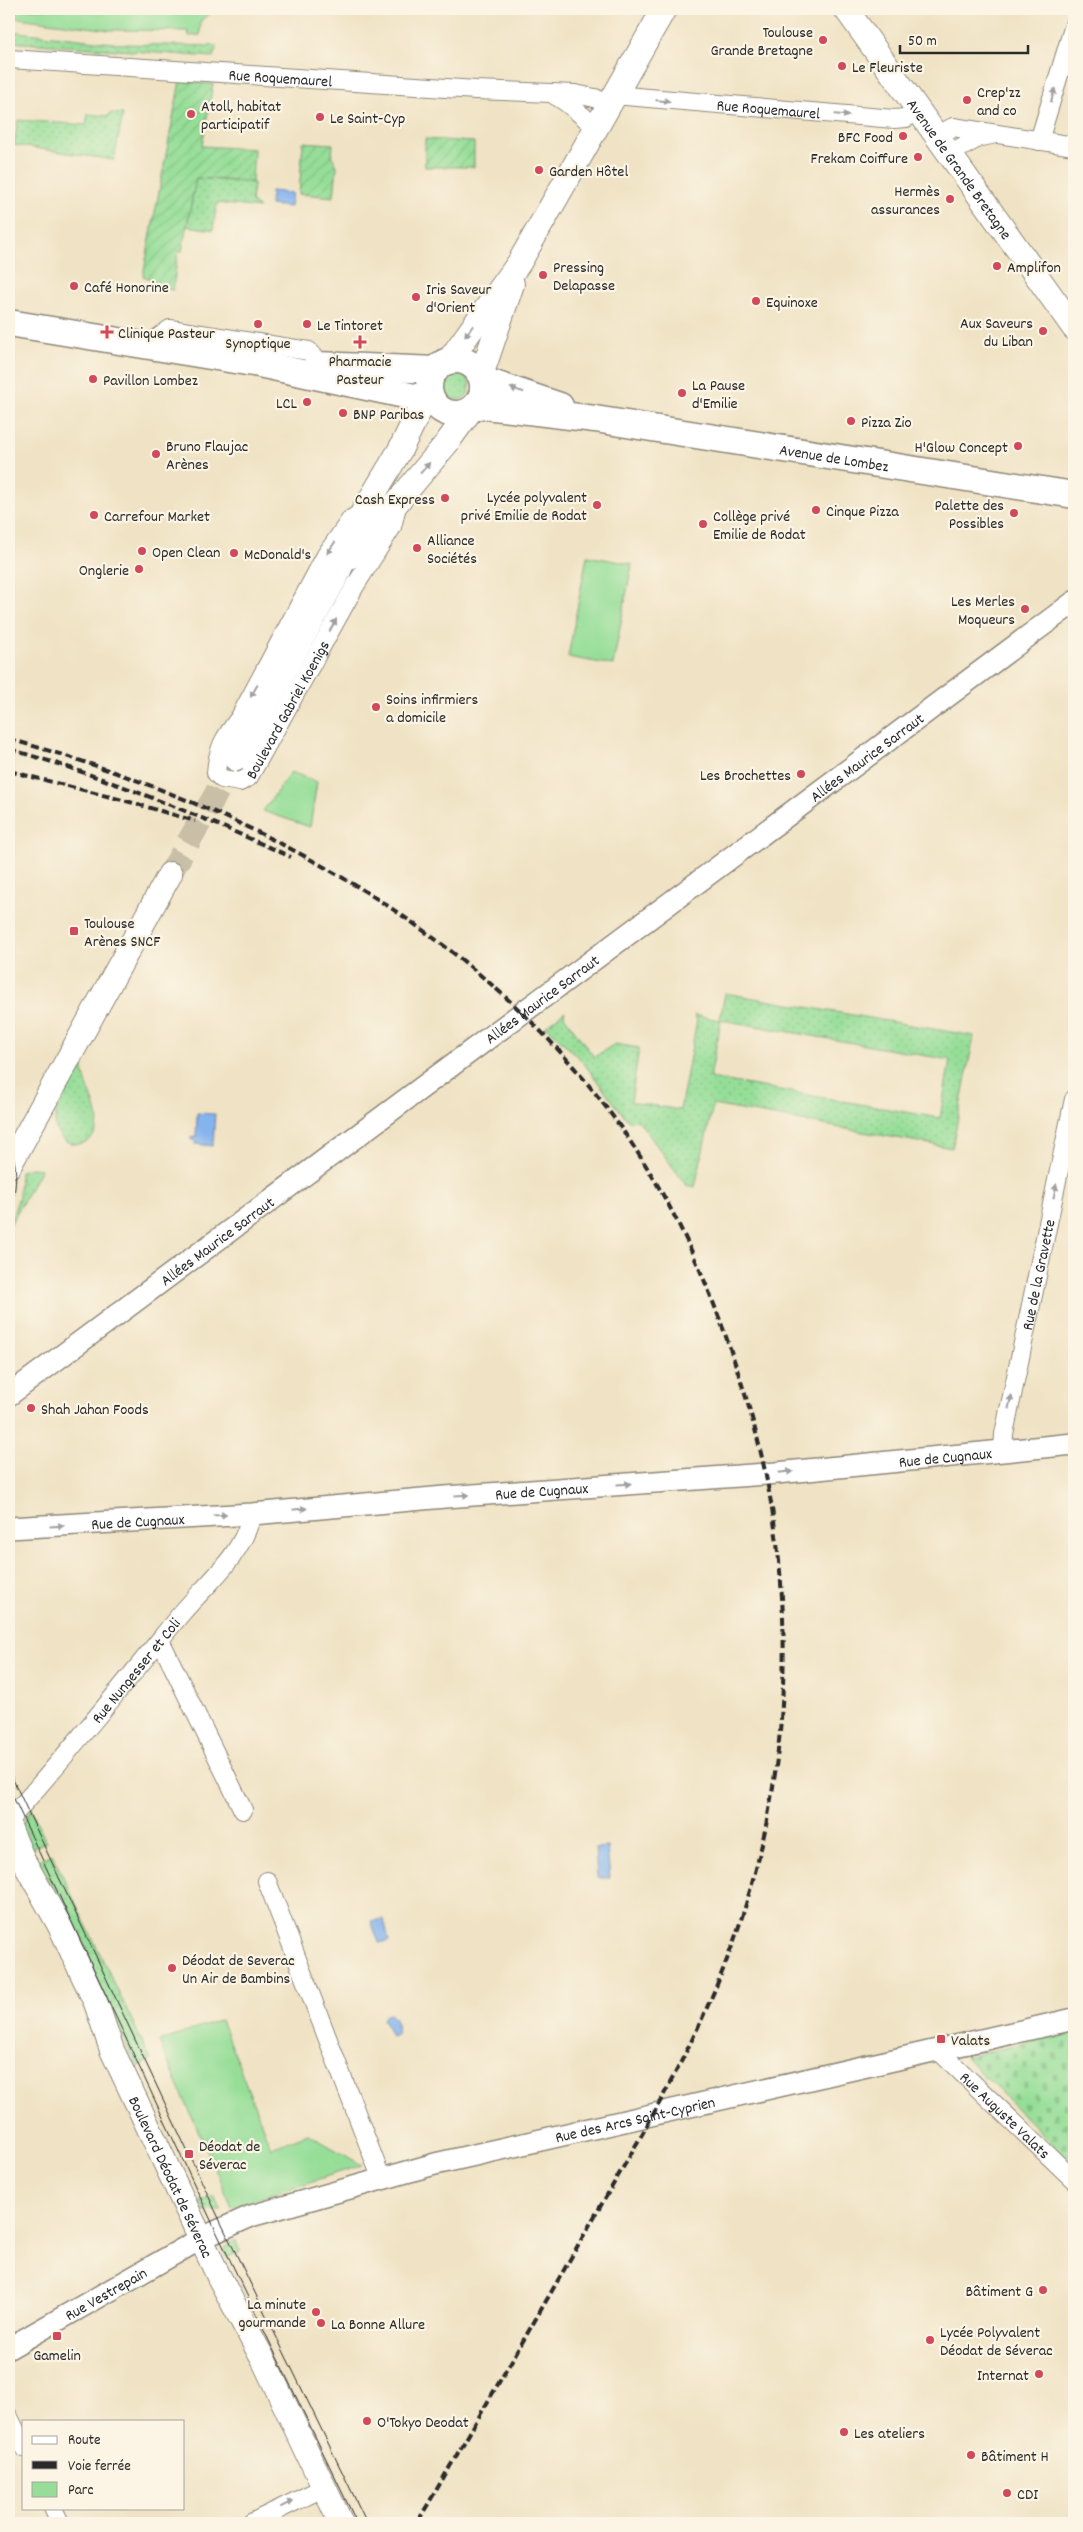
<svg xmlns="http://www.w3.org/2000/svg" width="1083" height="2532" font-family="Dekko,sans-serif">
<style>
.grass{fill:url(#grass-dots);stroke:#608462;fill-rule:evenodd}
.cemetery{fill:url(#cemetery-stones);stroke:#608462}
.park{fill:#96de98;stroke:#608462}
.garden{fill:url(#garden-furrows);stroke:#608462}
.water{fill:#84b3ee;stroke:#586f8c}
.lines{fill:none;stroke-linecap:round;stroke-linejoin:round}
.secondary-tunnel{stroke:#c9bea6;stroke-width:24;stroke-dasharray:24 12;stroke-linecap:butt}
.minor-casing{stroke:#8e8778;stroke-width:20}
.tertiary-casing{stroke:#8e8778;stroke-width:24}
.secondary-casing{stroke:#8e8778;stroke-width:26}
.primary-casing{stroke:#8e8778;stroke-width:29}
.minor{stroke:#fff;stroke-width:18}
.tertiary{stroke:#fff;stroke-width:21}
.secondary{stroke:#fff;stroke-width:24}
.primary{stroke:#fff;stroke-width:26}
.tram{stroke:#2b2b2b;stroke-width:1}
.rail{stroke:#2b2b2b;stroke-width:4;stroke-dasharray:8 4;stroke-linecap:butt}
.oneway{fill:#a0a0a0}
.poi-dot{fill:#d1495b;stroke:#fcf5e5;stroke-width:2}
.labels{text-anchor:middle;stroke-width:4.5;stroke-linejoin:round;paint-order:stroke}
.poi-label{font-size:16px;fill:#2b2b2b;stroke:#fcf5e5;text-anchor:start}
.street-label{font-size:16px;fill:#2b2b2b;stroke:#fcf5e5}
</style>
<defs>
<pattern id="grass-dots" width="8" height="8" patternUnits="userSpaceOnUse" patternTransform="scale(1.25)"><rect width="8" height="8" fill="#96de98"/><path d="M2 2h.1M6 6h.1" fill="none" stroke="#81bf83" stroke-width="1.8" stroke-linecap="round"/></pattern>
<pattern id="cemetery-stones" width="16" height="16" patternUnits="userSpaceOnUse" patternTransform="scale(1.25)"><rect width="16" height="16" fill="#96de98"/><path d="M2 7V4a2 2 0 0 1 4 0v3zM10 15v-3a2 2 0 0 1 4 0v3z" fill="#81bf83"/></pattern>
<pattern id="garden-furrows" width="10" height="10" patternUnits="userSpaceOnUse" patternTransform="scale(1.25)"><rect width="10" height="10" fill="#96de98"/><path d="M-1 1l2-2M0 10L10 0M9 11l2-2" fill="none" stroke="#81bf83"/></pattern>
</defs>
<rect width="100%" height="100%" fill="#fcf5e5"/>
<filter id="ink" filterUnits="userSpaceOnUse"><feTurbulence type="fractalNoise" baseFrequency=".02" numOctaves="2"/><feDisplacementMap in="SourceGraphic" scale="10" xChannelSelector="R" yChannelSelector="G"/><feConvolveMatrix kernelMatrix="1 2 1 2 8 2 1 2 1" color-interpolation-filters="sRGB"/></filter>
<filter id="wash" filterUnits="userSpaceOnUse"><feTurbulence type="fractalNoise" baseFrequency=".0096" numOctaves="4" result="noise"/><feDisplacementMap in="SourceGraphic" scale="20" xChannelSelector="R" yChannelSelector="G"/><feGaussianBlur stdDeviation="1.12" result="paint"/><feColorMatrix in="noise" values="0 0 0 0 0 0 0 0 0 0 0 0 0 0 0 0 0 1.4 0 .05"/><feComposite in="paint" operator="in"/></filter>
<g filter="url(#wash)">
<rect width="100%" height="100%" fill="#f0e3c5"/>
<path class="grass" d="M9,31L122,44L217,46L213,57L9,42Z
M110,113L123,114L114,160L14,145L18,120L86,125L88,114L109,116Z
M196,178L254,183L251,201L259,208L217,203L213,230L187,226Z
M444 387a13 13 0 1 1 26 0a13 13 0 1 1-26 0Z
M725,993L974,1036L952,1148L713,1105L695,1187L686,1185L638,1120L628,1121L582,1061L546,1026L565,1011L564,1016L594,1057L615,1044L639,1048L631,1102L680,1110L697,1020L694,1015L720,1020ZM721,1020L950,1060L940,1118L710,1078Z
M80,1064L83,1066C82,1088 113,1123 88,1141C73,1149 55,1140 55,1121C55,1111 64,1098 69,1088H71V1084Z
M31,1168L41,1169L9,1227L19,1196L20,1171Z
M31,1809L46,1842L32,1848L22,1825Z
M52,1854L151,2060L137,2067L38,1860Z
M214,2196L221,2210L204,2211L200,2202Z
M235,2239L241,2251L227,2258L223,2250Z"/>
<path class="cemetery" d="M1074,2032V2165L965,2057Z"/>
<path class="park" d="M9,9H217L201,20L200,35L189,36L188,31L110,30L10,17L13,15Z
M587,556L632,564L613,665L568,657Z
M291,772L317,782L310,827L263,811Z
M221,2020L271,2148L308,2134L362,2165L232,2207L159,2042Z"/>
<path class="garden" d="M180,81L213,84L202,146L254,149L252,182L196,178L182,251H178L173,290L152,287L153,280L143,276Z
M425,139L474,142V167H425Z
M303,142L333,144L332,156L337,166L334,197L299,194Z"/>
<path class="water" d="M271,191L292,193L290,207L270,205Z
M197,1113L215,1114L213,1146L195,1144V1140H191V1136L196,1137Z
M607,1847L610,1878H597L595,1848Z
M384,1919L389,1941L379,1943L371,1921Z
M390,2014C396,2018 399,2027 397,2034L391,2036L383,2019L386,2015Z"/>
</g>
<g filter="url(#ink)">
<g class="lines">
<path class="secondary-tunnel" d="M170,874L236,759"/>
<defs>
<g id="minor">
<path id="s1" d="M9,59L476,90L575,94L595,98L609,105"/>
<path d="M554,95C571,103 581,117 597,127"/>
<path id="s2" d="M614,95L894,119L906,118L920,111"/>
<path d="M938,135L953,127L1074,146"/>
<path d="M1039,141L1074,25"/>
<path d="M951,153L980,137L992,135"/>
<path d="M147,346L170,329L309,351L321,365"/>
<path id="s3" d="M358,515L351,519L326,555L240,717C225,737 218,746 216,773L222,779L240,782L249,777L355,586L392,527L398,502"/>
<path id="s4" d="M1003,1450L1004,1434L1074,1099"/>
<path d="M160,1640L243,1810"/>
<path id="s5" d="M9,1820C68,1754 124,1684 180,1615C207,1583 242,1557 252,1514"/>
<path d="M267,1881L382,2180"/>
<path id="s6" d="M937,2049L1074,2180"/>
<path d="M9,2417L24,2448"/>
<path d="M53,2508L60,2523"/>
<path d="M251,2523L325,2487"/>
</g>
<g id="tertiary">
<path id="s7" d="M9,1395L1074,602"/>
<path id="s8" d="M9,1528L252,1514L445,1497L766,1474L1074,1444"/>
<path id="s9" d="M9,2348L202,2238L251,2216L435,2164L1074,2019"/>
</g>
<g id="secondary">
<path id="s10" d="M846,9L1074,328"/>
<path d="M448,362L519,263L664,9"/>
<path d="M481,376L512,284"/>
<path d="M352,556L446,444L470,411"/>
<path d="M236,759L338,573L363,512L400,450L430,389"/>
<path d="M9,1166L170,874"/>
<path id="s11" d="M9,1827L23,1860L61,1928L96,2003L112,2050L219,2277L264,2361L341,2523"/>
</g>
<g id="primary">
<path d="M9,323L259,364L433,401"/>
<circle cx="456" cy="387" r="27"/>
<path d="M317,365L436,370"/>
<path d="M483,380L560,406"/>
<path id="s12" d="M477,405L595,419L1074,495"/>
</g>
</defs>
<use href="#minor" class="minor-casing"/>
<use href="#tertiary" class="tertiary-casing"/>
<use href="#secondary" class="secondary-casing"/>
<use href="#primary" class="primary-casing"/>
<use href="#minor" class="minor"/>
<use href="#tertiary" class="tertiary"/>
<use href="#secondary" class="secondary"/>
<use href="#primary" class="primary"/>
<path class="tram" d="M9,1144C19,1166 17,1190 9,1212
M9,1771L223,2227L367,2523
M9,1788L216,2231L357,2523"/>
<path class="rail" d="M9,739C249,806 491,931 632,1144C683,1220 717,1304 744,1391C796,1557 797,1737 746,1904C712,2017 652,2118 593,2219C535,2321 476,2422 417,2523
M9,749C107,777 198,815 291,857
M9,771L130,802L195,821"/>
</g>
<defs><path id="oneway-solid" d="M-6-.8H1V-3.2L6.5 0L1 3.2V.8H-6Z" transform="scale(1.25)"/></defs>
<g class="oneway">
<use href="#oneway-solid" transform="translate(1053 95) rotate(-73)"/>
<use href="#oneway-solid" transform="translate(663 101) rotate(5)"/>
<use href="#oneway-solid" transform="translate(842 115) rotate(5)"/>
<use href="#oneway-solid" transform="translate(469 331) rotate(127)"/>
<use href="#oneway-solid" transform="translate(517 390) rotate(-162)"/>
<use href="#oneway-solid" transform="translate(425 468) rotate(-49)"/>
<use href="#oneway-solid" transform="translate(331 548) rotate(124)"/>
<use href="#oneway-solid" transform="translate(333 625) rotate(-61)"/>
<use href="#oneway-solid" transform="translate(254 691) rotate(119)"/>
<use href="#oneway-solid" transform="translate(1055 1191) rotate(-78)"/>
<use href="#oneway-solid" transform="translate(1010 1402) rotate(-78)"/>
<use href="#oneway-solid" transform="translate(786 1472) rotate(-6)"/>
<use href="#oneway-solid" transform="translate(624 1484) rotate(-4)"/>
<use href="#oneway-solid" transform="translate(462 1495) rotate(-4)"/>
<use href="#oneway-solid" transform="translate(300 1509) rotate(-6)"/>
<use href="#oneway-solid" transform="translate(220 1515) rotate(-3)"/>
<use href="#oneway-solid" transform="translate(57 1526) rotate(-4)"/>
<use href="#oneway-solid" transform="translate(287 2504) rotate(-27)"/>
</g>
</g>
<g class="poi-dot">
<circle cx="823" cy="40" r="5"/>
<circle cx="842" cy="66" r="5"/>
<circle cx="967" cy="100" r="5"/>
<circle cx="191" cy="114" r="5"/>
<circle cx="320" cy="117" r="5"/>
<circle cx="903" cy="136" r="5"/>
<circle cx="918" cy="157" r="5"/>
<circle cx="539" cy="170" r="5"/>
<circle cx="950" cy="199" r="5"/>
<circle cx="997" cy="266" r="5"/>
<circle cx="543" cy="275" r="5"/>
<circle cx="74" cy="286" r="5"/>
<circle cx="416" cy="297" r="5"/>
<circle cx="756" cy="301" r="5"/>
<circle cx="258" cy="324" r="5"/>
<circle cx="307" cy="324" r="5"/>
<circle cx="1043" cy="331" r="5"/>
<path d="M104.5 324.5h5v5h5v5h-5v5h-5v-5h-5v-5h5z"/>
<path d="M357.5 334.5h5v5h5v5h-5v5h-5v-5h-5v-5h5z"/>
<circle cx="93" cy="379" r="5"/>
<circle cx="682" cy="393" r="5"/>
<circle cx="307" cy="402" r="5"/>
<circle cx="343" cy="413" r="5"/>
<circle cx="851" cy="421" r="5"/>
<circle cx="1018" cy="446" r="5"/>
<circle cx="156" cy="454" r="5"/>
<circle cx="445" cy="498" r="5"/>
<circle cx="597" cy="505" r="5"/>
<circle cx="816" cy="510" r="5"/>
<circle cx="1014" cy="513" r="5"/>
<circle cx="94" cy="515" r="5"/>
<circle cx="703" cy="524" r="5"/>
<circle cx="417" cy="548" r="5"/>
<circle cx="142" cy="551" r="5"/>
<circle cx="234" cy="553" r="5"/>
<circle cx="139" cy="569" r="5"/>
<circle cx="1025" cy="609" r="5"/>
<circle cx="376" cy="707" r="5"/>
<circle cx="801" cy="774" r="5"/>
<rect x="69" y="926" width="10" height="10" rx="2.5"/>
<circle cx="31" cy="1408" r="5"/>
<circle cx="172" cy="1968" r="5"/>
<rect x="936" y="2034" width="10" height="10" rx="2.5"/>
<rect x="184" y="2149" width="10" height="10" rx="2.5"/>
<circle cx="1043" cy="2290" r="5"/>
<circle cx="316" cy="2312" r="5"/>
<circle cx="321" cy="2323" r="5"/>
<rect x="52" y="2331" width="10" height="10" rx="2.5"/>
<circle cx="930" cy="2340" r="5"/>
<circle cx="1039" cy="2374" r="5"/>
<circle cx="367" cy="2421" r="5"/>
<circle cx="844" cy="2432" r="5"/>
<circle cx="971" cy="2455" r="5"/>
<circle cx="1007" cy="2493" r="5"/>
</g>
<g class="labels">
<g class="poi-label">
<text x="813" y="37" text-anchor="end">Toulouse<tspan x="813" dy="18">Grande Bretagne</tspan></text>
<text x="852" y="72">Le Fleuriste</text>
<text x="977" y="97">Crep'zz<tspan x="977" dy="18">and co</tspan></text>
<text x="201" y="111">Atoll, habitat<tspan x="201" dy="18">participatif</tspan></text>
<text x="330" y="123">Le Saint-Cyp</text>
<text x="893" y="142" text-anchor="end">BFC Food</text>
<text x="908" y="163" text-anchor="end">Frekam Coiffure</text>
<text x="549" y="176">Garden Hôtel</text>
<text x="940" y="196" text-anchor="end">Hermès<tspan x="940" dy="18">assurances</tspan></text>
<text x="553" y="272">Pressing<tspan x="553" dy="18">Delapasse</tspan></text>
<text x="1007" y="272">Amplifon</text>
<text x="84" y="292">Café Honorine</text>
<text x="426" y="294">Iris Saveur<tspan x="426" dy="18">d'Orient</tspan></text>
<text x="766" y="307">Equinoxe</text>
<text x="1033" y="328" text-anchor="end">Aux Saveurs<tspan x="1033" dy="18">du Liban</tspan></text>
<text x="317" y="330">Le Tintoret</text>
<text x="118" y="338">Clinique Pasteur</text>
<text x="258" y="348" text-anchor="middle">Synoptique</text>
<text x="360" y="366" text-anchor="middle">Pharmacie<tspan x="360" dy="18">Pasteur</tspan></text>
<text x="103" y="385">Pavillon Lombez</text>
<text x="692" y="390">La Pause<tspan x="692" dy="18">d'Emilie</tspan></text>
<text x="297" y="408" text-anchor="end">LCL</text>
<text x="353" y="419">BNP Paribas</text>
<text x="861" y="427">Pizza Zio</text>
<text x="166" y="451">Bruno Flaujac<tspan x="166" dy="18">Arènes</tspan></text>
<text x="1008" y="452" text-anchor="end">H'Glow Concept</text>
<text x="587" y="502" text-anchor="end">Lycée polyvalent<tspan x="587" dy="18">privé Emilie de Rodat</tspan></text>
<text x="435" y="504" text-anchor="end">Cash Express</text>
<text x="1004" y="510" text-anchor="end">Palette des<tspan x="1004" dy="18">Possibles</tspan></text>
<text x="826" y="516">Cinque Pizza</text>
<text x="104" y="521">Carrefour Market</text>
<text x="713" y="521">Collège privé<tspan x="713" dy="18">Emilie de Rodat</tspan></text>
<text x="427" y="545">Alliance<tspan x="427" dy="18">Sociétés</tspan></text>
<text x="152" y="557">Open Clean</text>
<text x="244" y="559">McDonald's</text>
<text x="129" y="575" text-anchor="end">Onglerie</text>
<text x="1015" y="606" text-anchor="end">Les Merles<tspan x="1015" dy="18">Moqueurs</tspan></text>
<text x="386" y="704">Soins infirmiers<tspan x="386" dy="18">a domicile</tspan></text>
<text x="791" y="780" text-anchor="end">Les Brochettes</text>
<text x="84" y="928">Toulouse<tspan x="84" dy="18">Arènes SNCF</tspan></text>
<text x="41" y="1414">Shah Jahan Foods</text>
<text x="182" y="1965">Déodat de Severac<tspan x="182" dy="18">Un Air de Bambins</tspan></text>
<text x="951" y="2045">Valats</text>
<text x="199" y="2151">Déodat de<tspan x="199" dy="18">Séverac</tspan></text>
<text x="1033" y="2296" text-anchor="end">Bâtiment G</text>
<text x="306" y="2309" text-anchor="end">La minute<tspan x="306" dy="18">gourmande</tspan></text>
<text x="331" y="2329">La Bonne Allure</text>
<text x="940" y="2337">Lycée Polyvalent<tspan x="940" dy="18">Déodat de Séverac</tspan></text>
<text x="57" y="2360" text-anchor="middle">Gamelin</text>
<text x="1029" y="2380" text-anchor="end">Internat</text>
<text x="377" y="2427">O'Tokyo Deodat</text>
<text x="854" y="2438">Les ateliers</text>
<text x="981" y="2461">Bâtiment H</text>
<text x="1017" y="2499">CDI</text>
</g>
<g class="street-label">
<text dy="6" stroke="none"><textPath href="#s1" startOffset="272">Rue Roquemaurel</textPath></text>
<text dy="6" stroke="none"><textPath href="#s2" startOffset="155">Rue Roquemaurel</textPath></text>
<text dy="6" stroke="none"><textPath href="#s10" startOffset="196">Avenue de Grande Bretagne</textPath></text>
<text dy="6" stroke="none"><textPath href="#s12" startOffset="361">Avenue de Lombez</textPath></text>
<text dy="6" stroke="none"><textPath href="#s3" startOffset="412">Boulevard Gabriel Koenigs</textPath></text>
<text dy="6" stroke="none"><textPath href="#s7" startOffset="1069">Allées Maurice Sarraut</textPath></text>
<text dy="6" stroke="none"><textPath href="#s7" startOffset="664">Allées Maurice Sarraut</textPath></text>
<text dy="6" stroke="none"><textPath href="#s7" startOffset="259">Allées Maurice Sarraut</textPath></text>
<text dy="6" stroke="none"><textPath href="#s4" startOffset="179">Rue de la Gravette</textPath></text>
<text dy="6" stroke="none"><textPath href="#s8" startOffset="939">Rue de Cugnaux</textPath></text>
<text dy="6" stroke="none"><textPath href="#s8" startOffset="534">Rue de Cugnaux</textPath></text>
<text dy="6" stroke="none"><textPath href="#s8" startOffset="129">Rue de Cugnaux</textPath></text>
<text dy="6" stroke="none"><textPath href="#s5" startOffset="196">Rue Nungesser et Coli</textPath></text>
<text dy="6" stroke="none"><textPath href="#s6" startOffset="95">Rue Auguste Valats</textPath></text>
<text dy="6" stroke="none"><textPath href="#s9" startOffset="672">Rue des Arcs Saint-Cyprien</textPath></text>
<text dy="6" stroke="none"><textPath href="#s11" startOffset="386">Boulevard Déodat de Séverac</textPath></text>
<text dy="6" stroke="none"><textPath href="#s9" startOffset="111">Rue Vestrepain</textPath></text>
</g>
</g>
<rect width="1083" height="2532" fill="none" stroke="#fcf5e5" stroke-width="30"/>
<rect x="22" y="2420" width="162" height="90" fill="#fcf5e5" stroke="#a8a49b"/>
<rect x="32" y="2436" width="25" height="8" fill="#ffffff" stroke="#a8a49b"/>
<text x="68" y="2444" font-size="15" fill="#2b2b2b">Route</text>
<rect x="32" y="2461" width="25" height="8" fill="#2b2b2b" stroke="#a8a49b"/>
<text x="68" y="2470" font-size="15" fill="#2b2b2b">Voie ferrée</text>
<rect x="32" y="2482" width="25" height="15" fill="#96de98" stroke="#a8a49b"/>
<text x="68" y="2494" font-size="15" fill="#2b2b2b">Parc</text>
<path d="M900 45v8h128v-8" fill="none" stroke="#2b2b2b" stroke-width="2.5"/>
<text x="908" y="45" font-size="15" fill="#2b2b2b" stroke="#fcf5e5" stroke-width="4" paint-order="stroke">50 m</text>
</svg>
